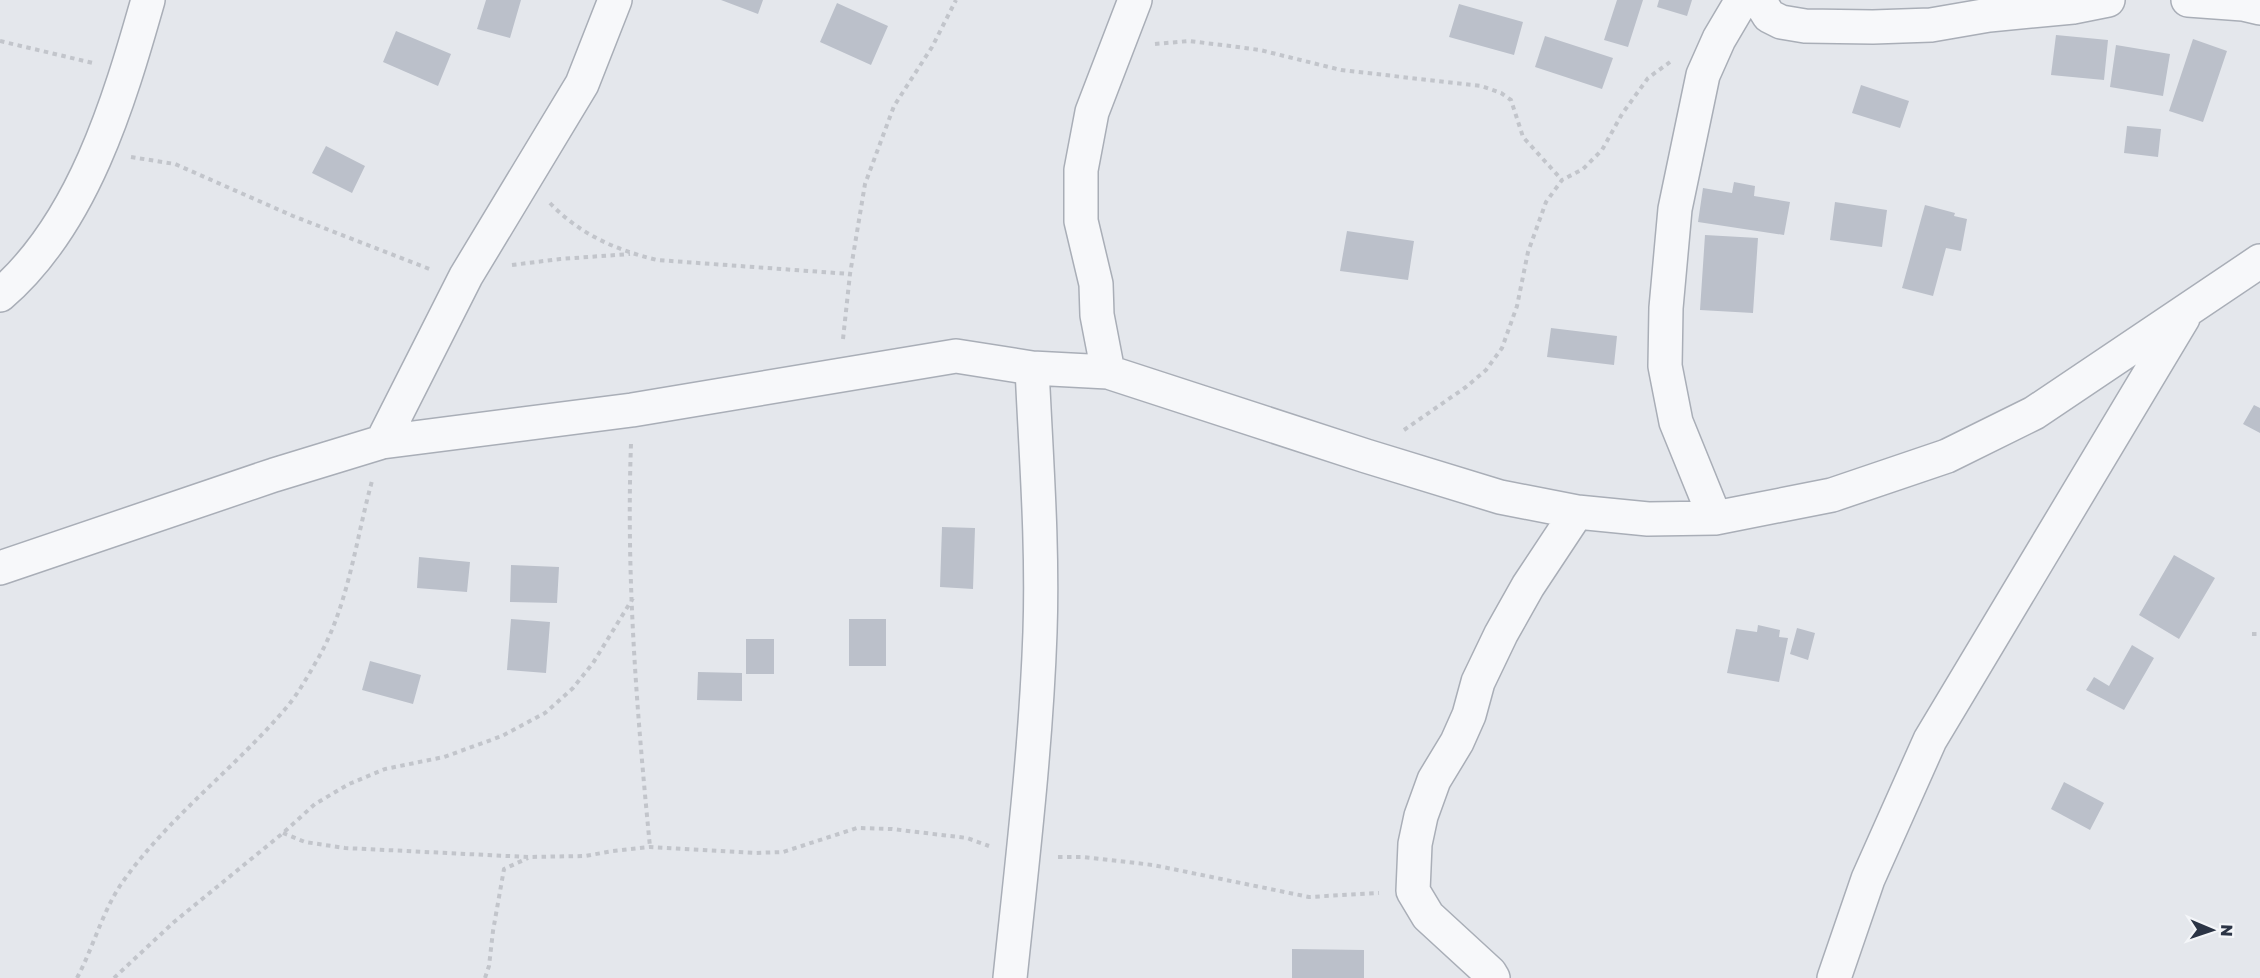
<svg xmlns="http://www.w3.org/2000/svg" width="2260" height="978" font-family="'Golos Text',sans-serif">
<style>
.building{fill:#bbc0ca}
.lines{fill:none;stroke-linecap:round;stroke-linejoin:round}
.minor-casing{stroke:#a9aeb7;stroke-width:36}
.path{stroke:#c2c5cb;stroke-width:4;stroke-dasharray:4.5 4.5;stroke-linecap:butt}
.minor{stroke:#f7f8fa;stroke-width:33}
</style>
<rect width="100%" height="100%" fill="#e4e7ec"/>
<path class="building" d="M486,0H521L510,38L477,29Z
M721,0H763L758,14Z
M1617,0H1643L1628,47L1604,40Z
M1659,0H1692L1687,16L1657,7Z
M837,3L888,26L871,65L820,42Z
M1459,4L1523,22L1514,55L1449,37Z
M396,31L451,54L438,86L383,62Z
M2056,35L2108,40L2104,80L2051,75Z
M1545,36L1613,58L1602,89L1535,67Z
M2193,39L2227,51L2203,122L2169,111Z
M2116,45L2170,54L2163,96L2110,87Z
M1861,85L1909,101L1900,128L1852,113Z
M2127,126L2161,129L2158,157L2124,153Z
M326,146L365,166L352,193L312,173Z
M1734,182L1755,186L1754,196L1790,202L1784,235L1698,222L1703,188L1732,193Z
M1835,202L1887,210L1882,247L1830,240Z
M1925,205L1955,213L1954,216L1967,219L1961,251L1946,248L1933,296L1902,288Z
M1347,231L1414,241L1408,280L1340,271Z
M1705,235L1758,238L1753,313L1700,310Z
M1551,328L1617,336L1614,365L1547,357Z
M2254,405L2260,408V433L2243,424Z
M942,527L975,528L973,589L940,587Z
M2174,555L2215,578L2179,639L2139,615Z
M419,557L470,562L467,592L417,588Z
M511,565L559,567L557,603L510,602Z
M511,619L550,622L546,673L507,670Z
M849,619H886V666H849Z
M1758,625L1780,630L1779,637L1788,638L1779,682L1727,673L1736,629L1757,632Z
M1797,628L1815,633L1808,660L1790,654Z
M746,639H774V674H746Z
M2132,645L2154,658L2124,710L2086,690L2094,677L2109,686Z
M370,661L421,675L413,704L362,690Z
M698,672L742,673V701L697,700Z
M2064,782L2104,803L2090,830L2051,809Z
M1292,949L1364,950V978H1292Z"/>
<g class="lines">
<defs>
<path id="minor" d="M1759,0L1769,16L1781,22L1805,26L1873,27L1931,25L1989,15L2073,7L2108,0
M2188,0L2243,4L2260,8
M0,295C83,224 119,102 148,0
M1108,372L1097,315L1096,284L1081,221V170L1092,112L1135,0
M382,442L466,276L582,84L615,0
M1715,518L1676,422L1665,366L1666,308L1675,209L1703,75L1719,39L1742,0
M0,568L274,475L382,442L632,410L956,356L1032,368L1108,372L1366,456L1500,497L1577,512L1648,519L1715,518L1832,495L1947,456L2034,413L2260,261
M1010,978C1022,863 1036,748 1040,632C1043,544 1036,456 1032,368
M1493,978L1490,973L1428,916L1413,891L1415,844L1421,816L1434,780L1457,742L1469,715L1478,682L1501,634L1528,586L1577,512
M1834,978L1868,879L1930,740L2183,318"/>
</defs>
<use href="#minor" class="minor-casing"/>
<path class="path" d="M0,41L93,63
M1155,44L1189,41L1230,46L1260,50L1341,70L1481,86L1501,93L1511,100L1523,137L1562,180
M131,157L175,164L293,216L432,270
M550,203C579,234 616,250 657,260L850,274
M512,265L560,259L630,254
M843,339L850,274L865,184L894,106L932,47L956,0
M1404,430L1466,387L1486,370L1502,348L1517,306L1528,252L1546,202L1562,180L1583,169L1602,150L1622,114L1648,78L1670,62
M631,444C626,578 637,714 650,847
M2252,634H2260
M283,833L305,842L345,848L528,857L585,856L613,851L650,847L755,853L783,852L857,828L892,829L967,838L989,846
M1058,857H1083L1153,865L1309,897L1379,893
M77,978C94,946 103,909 124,880C170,816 235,768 286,708C299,693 310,672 320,655C349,602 356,539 372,481
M114,978L174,922L283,833L315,804L349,784L385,769L444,757L502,736L545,713L573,688L593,663L633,598
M485,978L489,966L493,931L504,869L528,858"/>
<use href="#minor" class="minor"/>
</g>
<g transform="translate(2212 930) rotate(92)" stroke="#f4f6f9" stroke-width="4.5" paint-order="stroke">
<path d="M0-4.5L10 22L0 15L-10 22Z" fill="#2b3445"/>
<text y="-9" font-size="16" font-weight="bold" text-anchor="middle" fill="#2b3445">N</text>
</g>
</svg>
